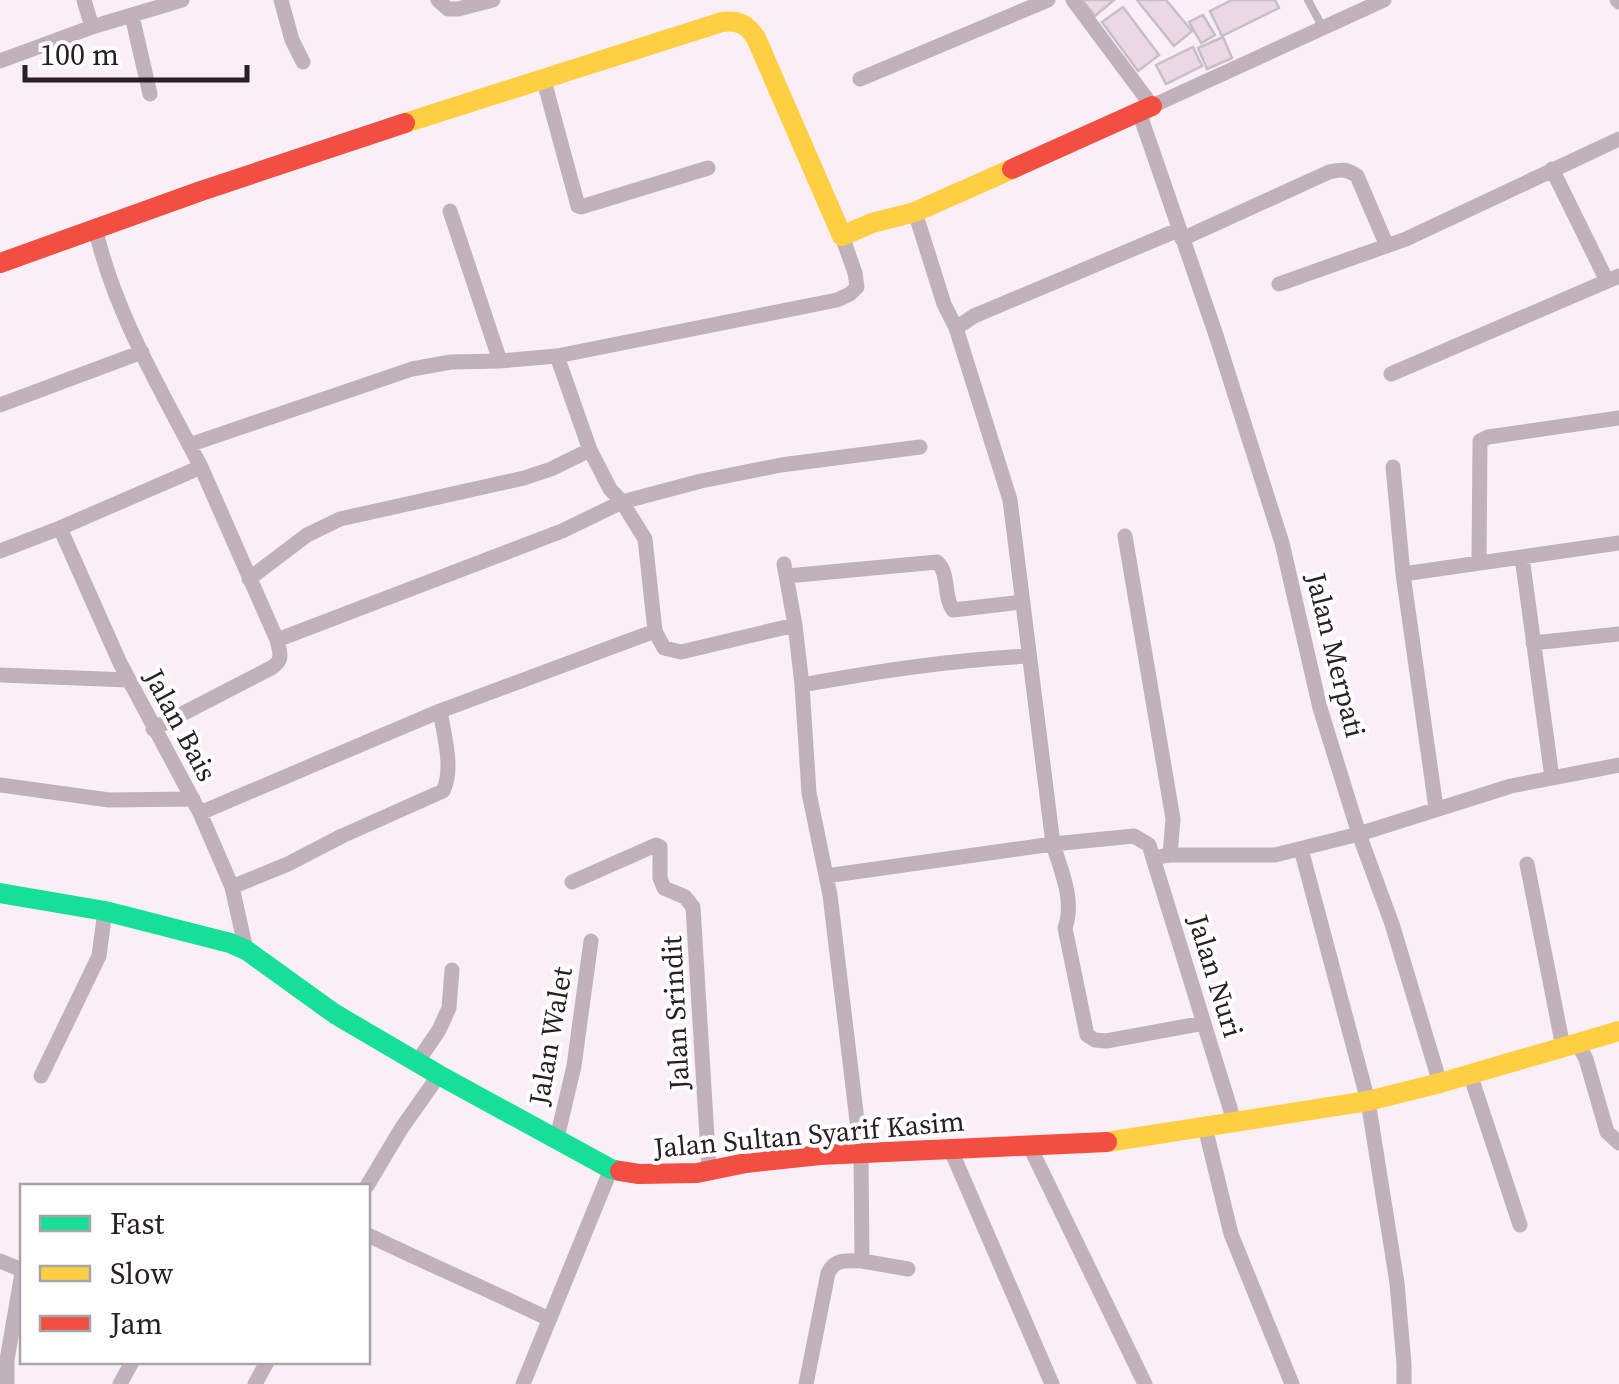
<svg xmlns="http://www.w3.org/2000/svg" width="1619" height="1384" font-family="'Source Serif 4',serif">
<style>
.building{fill:#ecd7e5;stroke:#c7bfc4;stroke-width:2.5}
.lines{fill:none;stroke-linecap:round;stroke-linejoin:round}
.lane{stroke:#c1b1bb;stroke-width:8}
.street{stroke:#c1b1bb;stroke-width:15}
.fast{stroke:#16e098;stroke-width:20}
.slow{stroke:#ffcf43;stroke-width:20}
.jam{stroke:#f24e42;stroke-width:20}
.labels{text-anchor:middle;stroke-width:8;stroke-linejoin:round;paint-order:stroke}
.street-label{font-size:28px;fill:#282025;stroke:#fefefe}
</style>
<rect width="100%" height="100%" fill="#faeff6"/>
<path class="building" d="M1082,0H1114L1095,16Z
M1137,0H1166L1192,31L1174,46Z
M1232,0H1275L1279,8L1222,36L1210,11Z
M1123,7L1159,55L1138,71L1102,22Z
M1203,15L1215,35L1201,43L1189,22Z
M1223,37L1232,58L1207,69L1198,48Z
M1193,47L1202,66L1166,84L1156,65Z"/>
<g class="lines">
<path class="lane" d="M1308,0L1323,28"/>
<path class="street" d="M84,0L92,27
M281,0L292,40L303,62
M438,0L448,9H458L493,0
M1073,0L1152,106L1384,0
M1617,0L1619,2
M132,16L150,94
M0,61L92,27L182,0
M860,79L1048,0
M544,81L578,206L581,207L708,168
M1139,112L1216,335L1282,543L1320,708L1359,834L1392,924L1440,1083
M1552,169L1607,281
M450,211L500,361
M915,212L944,304L956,328L974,316L1178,230
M1182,239L1329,172C1341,169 1347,169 1357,176L1387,246
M1279,284L1406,239L1619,139
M956,328L1010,500L1053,844L1134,836L1149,845L1234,1121
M1391,374L1619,276
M0,405L142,352
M189,445L412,369L451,362L500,361L557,356L837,300L850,294L857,287L855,273L842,236
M1393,467L1403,574
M60,528L120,663L200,813L232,887L246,950
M1125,536L1173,819L1170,855L1163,856
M0,551L60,528L201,467C161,390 114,312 95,227
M1522,557L1552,778
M1479,562L1480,441L1488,437L1619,418
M784,564L795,625L802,685L809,793L830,895L861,1154L862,1261C848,1261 835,1258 828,1273L806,1384
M787,576L937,562C950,574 943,596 953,610L1023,602
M249,579L307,535L340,519L524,478L551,469L590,450
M655,631L664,648L681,652L795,625
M277,640L562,531L622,502L701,481L781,465L920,447
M1533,643L1619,634
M0,675L128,680
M802,685C879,671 951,660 1029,656
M153,729L271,668C284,660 280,653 277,640L201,467
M0,785L109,800L193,799
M1436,808L1403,574L1619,543
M200,813L440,711L655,631L645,539L622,502L610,489L590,450L557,356
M1301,849L1368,1101L1397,1283L1404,1364V1384
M1170,855H1275L1359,834L1511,786L1619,765
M1527,864L1563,1047
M826,876L1053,844C1061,871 1075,900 1065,928L1087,1035L1095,1040L1106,1041L1204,1023
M572,882L656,845L660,847V878L664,888L685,897L693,907L709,1170
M232,887L288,864L342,836L443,791C454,769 444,735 440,711
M1577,1042L1586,1059L1607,1132L1619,1143
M418,1061L439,1030L449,1008L452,970
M1470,1074L1520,1225
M41,1076L99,956L105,911
M1205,1127L1231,1234L1292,1384
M557,1138L574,1066L591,941
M1030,1147L1145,1384
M950,1148L1052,1384
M367,1186L401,1129L439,1075
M368,1235C428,1264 489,1290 549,1319
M0,1261L22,1270
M862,1261L908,1269
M7,1384V1360L22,1273
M120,1384L132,1362
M255,1384L267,1362
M523,1384L611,1169"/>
<path class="fast" d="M0,893L105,911L230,943L246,950L335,1014L439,1075L611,1169L620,1171"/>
<path class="slow" d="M405,123L722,22C738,20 747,24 756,38L842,236L872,223L915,212L1012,169
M1107,1142L1368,1101L1440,1083L1619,1031"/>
<path class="jam" d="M1012,169L1152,106
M0,263L201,191L405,123
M620,1171L639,1174L697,1173L746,1163L820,1155L1107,1142"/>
</g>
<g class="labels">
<g class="street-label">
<text transform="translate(1336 655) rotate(76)" y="10">Jalan Merpati</text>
<text transform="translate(181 725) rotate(62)" y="10">Jalan Bais</text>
<text transform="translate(1216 976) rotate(73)" y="10">Jalan Nuri</text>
<text transform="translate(675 1013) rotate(-93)" y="10">Jalan Srindit</text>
<text transform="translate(550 1036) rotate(-80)" y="10">Jalan Walet</text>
<text transform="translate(809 1134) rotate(-5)" y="10">Jalan Sultan Syarif Kasim</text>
</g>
</g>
<rect x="20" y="1184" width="350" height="180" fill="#fefefe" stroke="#a8a5a7" stroke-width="2.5"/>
<rect x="40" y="1216" width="50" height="15" fill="#16e098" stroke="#a8a5a7" stroke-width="2.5"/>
<text x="110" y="1234" font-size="30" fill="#282025">Fast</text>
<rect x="40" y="1266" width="50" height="15" fill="#ffcf43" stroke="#a8a5a7" stroke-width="2.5"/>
<text x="110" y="1284" font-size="30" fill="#282025">Slow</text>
<rect x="40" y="1316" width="50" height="15" fill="#f24e42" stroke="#a8a5a7" stroke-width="2.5"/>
<text x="110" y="1334" font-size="30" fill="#282025">Jam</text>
<path d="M25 65v15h222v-15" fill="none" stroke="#282025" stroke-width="5"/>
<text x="40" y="65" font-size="30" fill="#282025" stroke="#fefefe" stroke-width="8" paint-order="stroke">100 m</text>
</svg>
